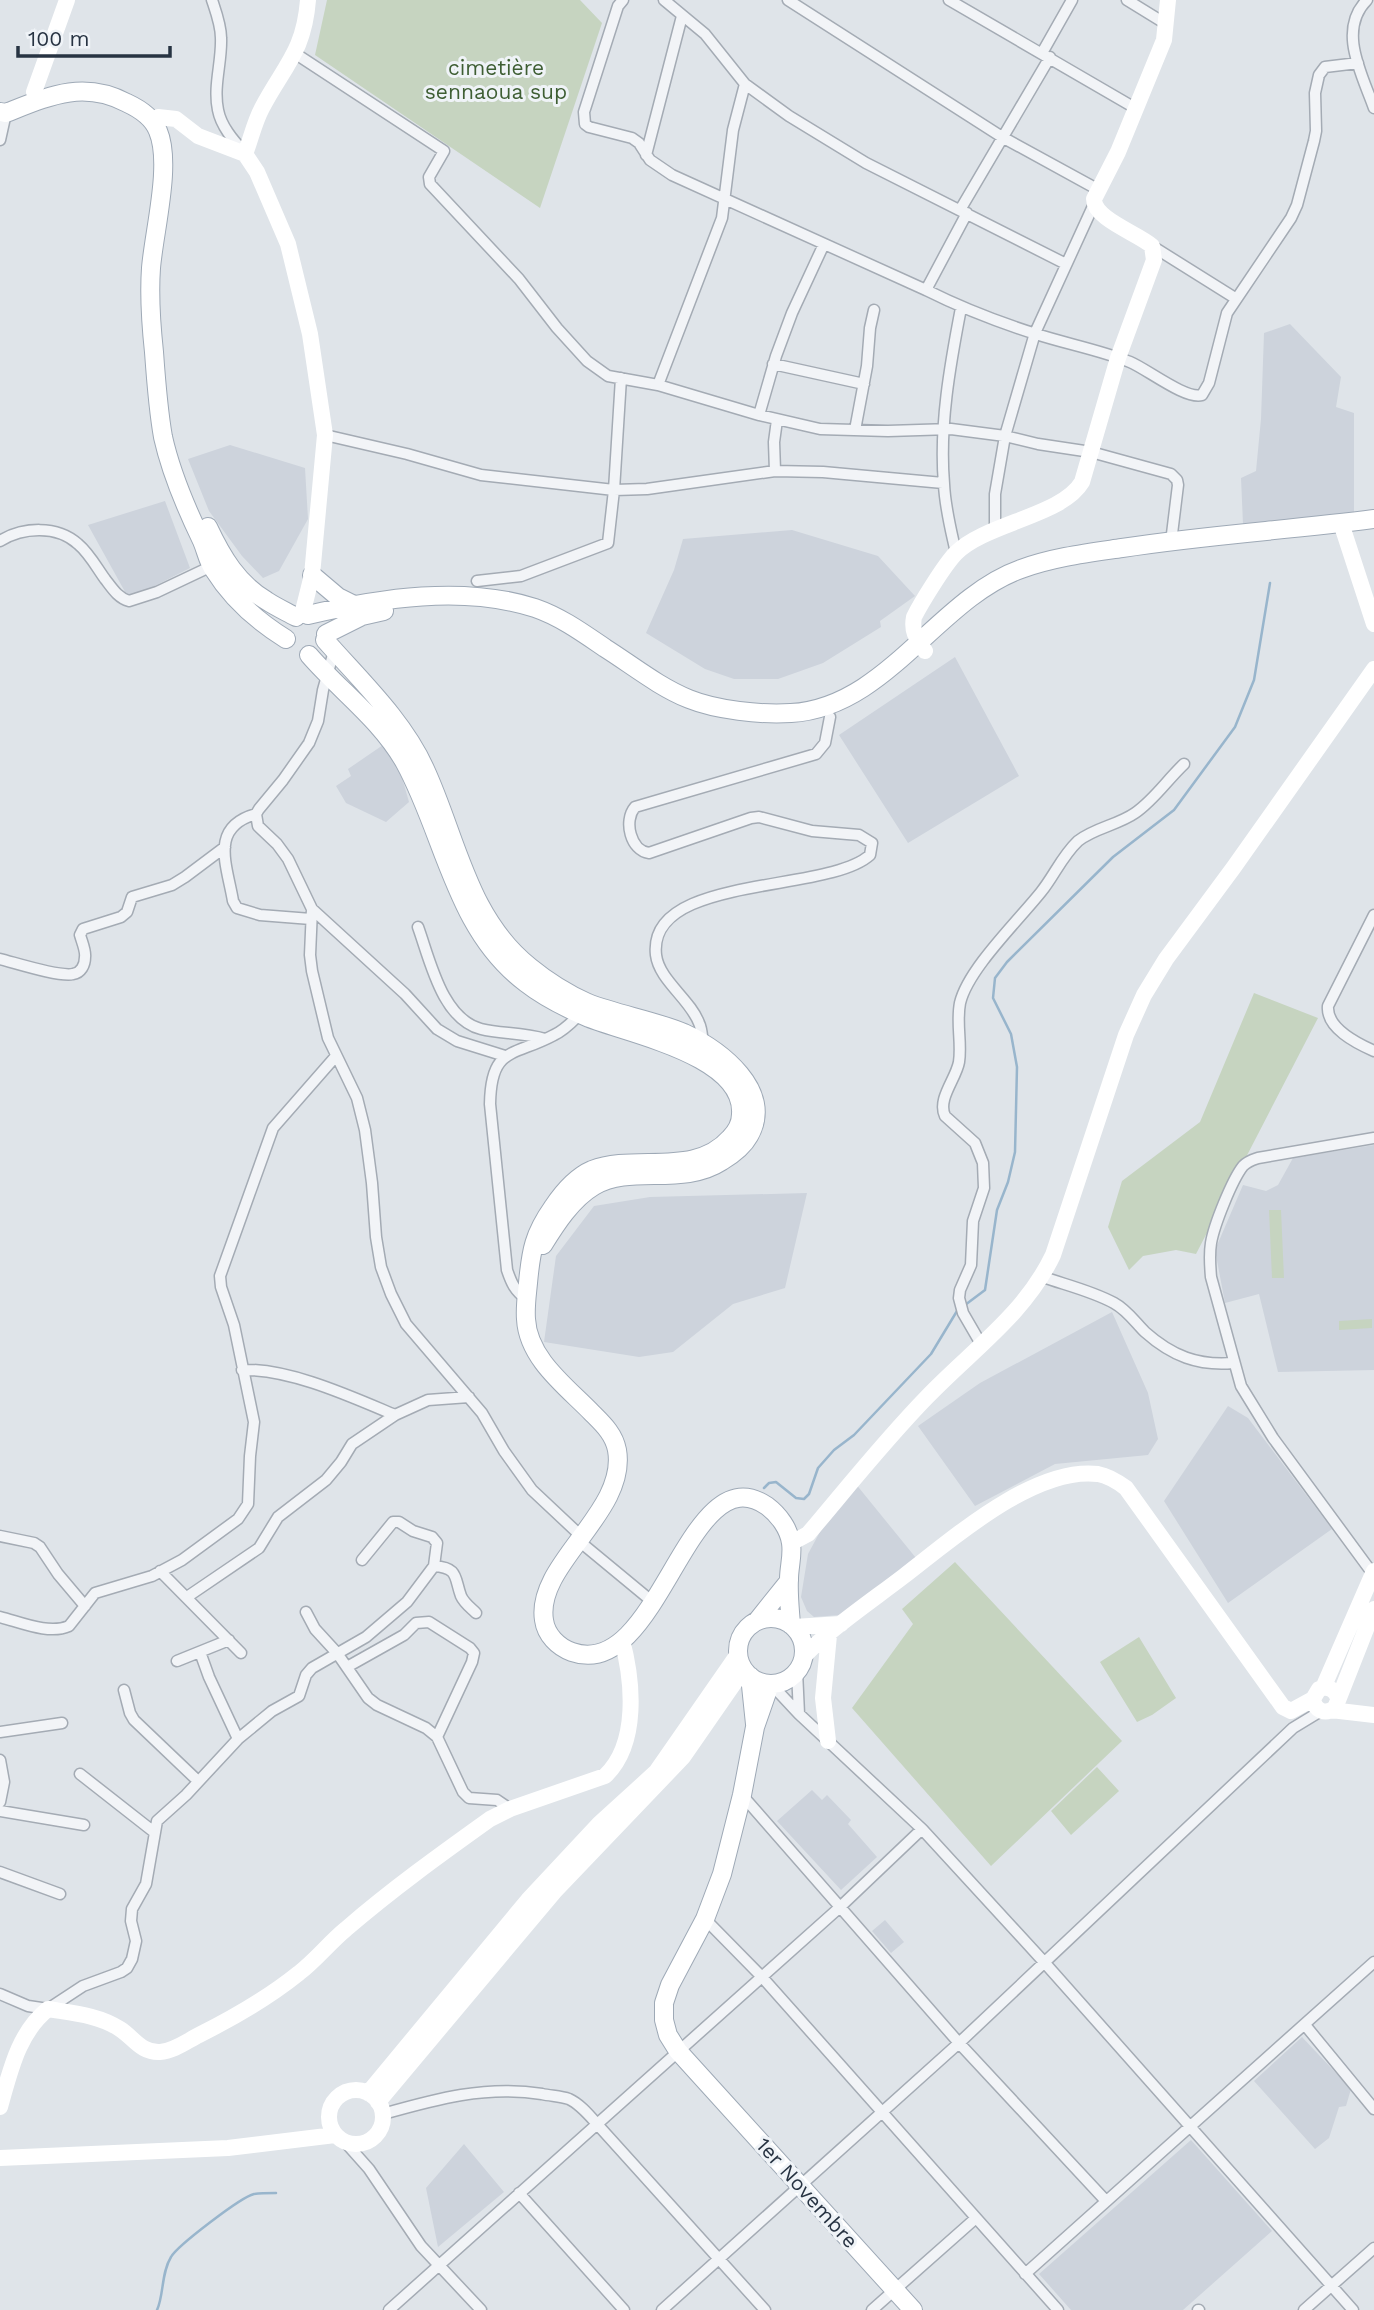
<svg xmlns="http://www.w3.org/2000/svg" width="1374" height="2310" font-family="'Work Sans',sans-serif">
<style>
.built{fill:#cdd3dc}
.green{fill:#c6d4c0}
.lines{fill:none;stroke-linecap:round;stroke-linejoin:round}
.stream{stroke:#98b5cc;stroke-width:2.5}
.street-casing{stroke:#a4abb4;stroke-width:13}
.primary-casing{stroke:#9ea9b6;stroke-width:20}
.street{stroke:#f2f4f7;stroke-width:10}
.secondary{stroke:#fff;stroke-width:16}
.primary{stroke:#fff;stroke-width:18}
.labels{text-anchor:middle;stroke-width:6;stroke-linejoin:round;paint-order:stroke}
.park-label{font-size:21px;fill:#3e5e33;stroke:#eff3f7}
.street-label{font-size:21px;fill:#273342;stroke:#eff3f7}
</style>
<rect width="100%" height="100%" fill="#dfe4e9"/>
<path class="built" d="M1290,324L1341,377L1336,407L1354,413V516L1243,524L1241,478L1256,471L1261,419L1264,333Z
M230,445L305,468L308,519L279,571L263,578L242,556L209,511L188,459Z
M165,501L190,568L129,599L88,525Z
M792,530L878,556L915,596L880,621L881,627L823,663L778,679H734L705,669L646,633L674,570L683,539Z
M955,657L1019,776L908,843L839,735Z
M383,745L401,774L409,802L386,822L346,803L336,786L351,776L348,769Z
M1374,1145V1370L1278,1372L1259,1294L1225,1303L1215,1250L1243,1185L1266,1191L1278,1185L1293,1158Z
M807,1193L785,1288L733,1304L673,1352L639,1357L544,1342L556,1256L594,1206L650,1197Z
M1112,1312L1148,1393L1158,1439L1148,1455L1055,1464L975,1506L918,1426L980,1383Z
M1228,1406L1248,1418L1332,1529L1228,1603L1164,1501Z
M855,1483L916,1558L840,1615L814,1617L807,1611L801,1597L808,1554L828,1517Z
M812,1790L822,1800L827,1795L851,1820L848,1824L877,1857L841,1890L777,1821Z
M885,1920L904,1942L891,1953L872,1931Z
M1302,2037L1351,2089L1346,2106L1339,2107L1329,2138L1315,2149L1254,2081Z
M1191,2140L1272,2231L1183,2310H1071L1039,2274Z
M464,2144L504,2192L438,2247L426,2188Z"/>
<path class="green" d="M327,0H580L602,23L540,208L315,55Z
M1254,993L1318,1018L1196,1254L1176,1250L1143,1256L1129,1270L1108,1227L1122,1181L1200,1122Z
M1269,1210H1281L1284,1278H1272Z
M1372,1319V1328L1339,1330V1321Z
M955,1562L1122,1741L991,1866L852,1708L913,1624L902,1609Z
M1139,1637L1176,1698L1152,1715L1137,1722L1100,1662Z
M1097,1767L1119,1791L1071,1835L1051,1811Z"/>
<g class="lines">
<path class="stream" d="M965,1305L985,1290L997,1210L1008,1182L1015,1152L1017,1067L1011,1034L993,998L995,978L1007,962L1113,857L1174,810L1235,727L1254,680L1270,583
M764,1488L769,1483L776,1482L796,1498L804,1499L809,1494L818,1468L834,1450L854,1435L931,1354L957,1311
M157,2310C164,2295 161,2273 171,2257C177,2246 241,2197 254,2194C261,2193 269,2193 276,2193"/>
<defs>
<path id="street" d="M212,0C216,12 221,25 221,38C222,62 213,86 218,110C221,126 233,140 244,152
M623,0L618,6L584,112L585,124L589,127L632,138L639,143L650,160L672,175L926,290L967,213
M664,0L705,34L745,84L789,116L866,163L1066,264
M788,0L1002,137L1097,189
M949,0L1135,108
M1127,0L1166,24
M1367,0C1337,30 1362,74 1374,108
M1042,53L1072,0
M296,54L444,151L429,177L430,184L519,279L557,328L587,361L608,376L658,385L759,415L820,429L888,431L951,429L1005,436L1038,444L1091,452L1171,474L1177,480L1178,485L1171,542
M0,140L6,113
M646,155L682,16
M960,210L1050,57
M1152,246L1235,298
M926,290C962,308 998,322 1036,334C1067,344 1100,350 1130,362C1147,369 1186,400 1202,395L1209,383L1227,313L1291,218L1297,205L1314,141L1316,131L1315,93L1319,75L1325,67L1358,63
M773,364L864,384
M658,385L722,218L733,130L745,84
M759,415L776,356L792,313L824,244
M855,430L867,366L870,328L874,310
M325,435L407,454L481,475L614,490L647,489L775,471L823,472L943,483
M775,471L774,442L777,420
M995,530V494L1005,436L1035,333L1094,204
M0,541C23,527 57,525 78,544C89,553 97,568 105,579C112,588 118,598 129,601L157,592L214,565
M956,553C951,530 945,508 944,484C939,426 950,365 961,308
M477,581L521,576L608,543L614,490L621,378
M334,651L323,690L318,721L309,743L283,780L259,809L256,814L258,826L277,844L288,859L312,909L405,994L437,1029L457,1041L505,1056
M256,814C209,827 227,865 233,901L237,908L260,915L311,919
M312,909L310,955L312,971L328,1038L357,1098L365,1130L372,1183L376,1237L381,1267L391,1294L406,1324L482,1413L504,1451L532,1490L581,1536
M1374,915L1328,1006C1326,1028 1356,1043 1374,1051
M418,927C430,960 442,1019 481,1029C501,1034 522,1032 545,1039
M0,959C16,963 59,977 73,974C81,973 85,965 85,957C86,951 82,942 80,935L83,929L121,917L127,912L132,897L172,885L185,877L225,847
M703,1044C702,1037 702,1029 699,1023C690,999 659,980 656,955C647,874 827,894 870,855L872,843L859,835L812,831L759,817L751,818L649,853C631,851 623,821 635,807L816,754L825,743L830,717
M1043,1277C1066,1285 1092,1291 1114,1303C1127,1310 1135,1322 1145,1332C1172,1356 1198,1366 1233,1363
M527,1299C515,1292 511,1282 507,1270L490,1104C491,1046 513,1057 554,1035C565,1030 572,1022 580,1014
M981,1344L963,1313L959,1298L960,1290L971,1265L973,1221L984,1188L983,1163L975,1143L945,1116C937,1099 956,1079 959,1062C962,1043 956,1023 960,1003C968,969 1018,921 1041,892C1054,876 1062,856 1078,841C1094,828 1118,825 1135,813C1154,800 1167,780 1184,764
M242,1370C289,1368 352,1397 395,1415L428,1400L469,1397
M0,1536L34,1543L40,1547L58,1574L85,1606
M579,1541L654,1603
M434,1566C459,1568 454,1577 461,1596C464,1603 471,1608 476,1613
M160,1571L241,1653
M1373,1574L1273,1438L1241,1386L1211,1277C1210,1265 1209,1255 1211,1243C1214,1225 1232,1180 1243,1166C1248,1161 1252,1160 1258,1158L1374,1138
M187,1597L259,1548L278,1517L326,1480L341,1462L352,1444L395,1415
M306,1612L315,1629L337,1653L368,1698L377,1705L426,1728L437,1737L463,1792L469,1798L497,1800L510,1809
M0,1617C20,1622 49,1635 69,1626L95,1593L152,1576L182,1560L238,1519L248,1504L250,1456L254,1422L234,1325L221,1287L220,1276L273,1128L336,1056
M200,1652L209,1677L238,1739
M177,1661L229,1640
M347,1667L404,1635L416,1623L429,1622L470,1648L474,1653L472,1662L437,1737
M797,1671L799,1714
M771,1684L799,1714L922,1829L1044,1962L1353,2310
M124,1690L130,1713L134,1720L198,1781
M0,1732L62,1723
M0,1760L4,1782L0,1802
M80,1774L154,1832
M742,1795L959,2043L1106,2201
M0,1811L84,1825
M0,1872L60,1894
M705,1919L762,1977L1058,2310
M0,1994L28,2006L48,2009L83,1986L121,1972L127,1968L132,1959L136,1941L131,1921L132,1909L146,1884L157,1821L186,1795L238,1739L272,1711L299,1696L306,1675L312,1668L366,1637L407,1602L434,1566L437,1543L432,1537L413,1531L399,1522H393L362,1560
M1305,2025L1374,2109
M383,2114C436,2099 486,2085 542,2094C551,2096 561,2096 569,2099C580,2104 589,2115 597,2124L765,2310
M345,2142L369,2169L421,2246L481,2310
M519,2193L624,2310
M1025,2274L1374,1962
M389,2310L839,1908L922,1829
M662,2310L959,2043L1293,1728L1321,1711
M872,2310L976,2218
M1198,2310H1199
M1304,2310L1374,2248"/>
<path id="primary" d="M0,112L6,113C49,96 83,80 127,103C140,109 153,118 158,131C172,164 154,231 151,268C149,296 151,324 154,352C156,380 158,409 163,437C171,473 186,508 202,541C206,550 208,562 214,570C232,599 257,621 286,639
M208,527C222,557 238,584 267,601C276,607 287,612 296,617
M312,575L338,597L354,605
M308,615C380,598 464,585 535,608C561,617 583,633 605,648C632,665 659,687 689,699C716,710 761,715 791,713C886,708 937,599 1021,569C1054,557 1088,553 1122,548C1206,535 1290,530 1374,519
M326,634L362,616L384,611
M325,640C360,680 403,720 425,769C457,838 467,917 530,967C547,981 568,994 588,1003C619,1015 653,1020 684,1033C720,1050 775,1091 749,1136C743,1147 732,1155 722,1161C682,1187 631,1164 594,1186C572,1199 556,1224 543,1245
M309,655C340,691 381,720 405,763C445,836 455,930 526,983C544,997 568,1009 589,1018C629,1034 745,1056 741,1114C741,1123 736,1132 730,1138C695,1178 636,1153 592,1170C576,1177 563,1192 553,1207C534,1234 531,1250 528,1283C527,1294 525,1307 526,1319C528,1359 567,1387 592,1413C603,1424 614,1434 617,1450C628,1512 535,1564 544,1620C546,1635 558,1647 572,1652C660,1683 687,1451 767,1506C779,1515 789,1529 791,1543C793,1555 789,1567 789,1579C788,1594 790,1610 791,1625
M738 1651a33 33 0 1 1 66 0a33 33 0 1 1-66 0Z
M757,1621L789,1581
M750,1676L755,1724
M770,1684L755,1727L742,1795L722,1874L705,1919L670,1985L664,2003V2020L668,2035L678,2051L913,2310"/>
</defs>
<use href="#street" class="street-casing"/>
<use href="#primary" class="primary-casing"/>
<use href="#street" class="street"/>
<path class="secondary" d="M34,92L67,0
M158,117L176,119L198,136L245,154L257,172L288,244L310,334L325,435L312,575L302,615
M245,154C251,139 254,123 262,108C284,66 304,52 308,0
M1341,523L1374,624
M925,651C917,639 911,632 914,617C921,603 945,564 956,553C986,523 1062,516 1082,482L1118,358L1154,260L1152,246C1137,233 1094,219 1094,199L1118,152L1164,40L1168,0
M791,1543L808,1534C847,1488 885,1440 927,1397C971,1351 1025,1314 1053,1255L1126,1035L1144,995L1166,959L1234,867L1374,669
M794,1627L841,1624
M804,1656C834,1626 870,1602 904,1576C951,1540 1034,1466 1098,1474C1109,1476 1118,1482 1126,1488L1283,1707L1291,1711L1313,1699
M1323,1688L1374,1571
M1338,1698C1335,1689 1328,1686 1319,1689L1313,1699C1315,1711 1325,1715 1335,1708L1374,1609
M1331,1710L1374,1715
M828,1741L823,1698L829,1635
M329 2117a27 27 0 1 1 54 0a27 27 0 1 1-54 0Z
M368,2093L528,1900L599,1824L656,1772L738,1654
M378,2102L554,1892L683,1757L744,1669
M0,2107C10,2072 18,2033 48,2009C72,2013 99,2015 120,2029C134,2038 141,2053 160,2052C174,2051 187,2041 199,2035C235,2017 268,1998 299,1973C316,1960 329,1943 346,1929C391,1890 441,1854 490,1819L510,1809L605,1776C639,1744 633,1681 622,1640
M0,2158L228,2148L335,2135"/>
<use href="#primary" class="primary"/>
</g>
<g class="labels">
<g class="park-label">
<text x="496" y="75">cimetière<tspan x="496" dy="24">sennaoua sup</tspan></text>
</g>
<g class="street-label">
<text transform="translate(807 2193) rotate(48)" y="7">1er Novembre</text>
</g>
</g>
<path d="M18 46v10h152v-10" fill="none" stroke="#273342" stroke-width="3.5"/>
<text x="28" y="46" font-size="21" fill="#273342" stroke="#eff3f7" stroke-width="5" paint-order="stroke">100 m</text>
</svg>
